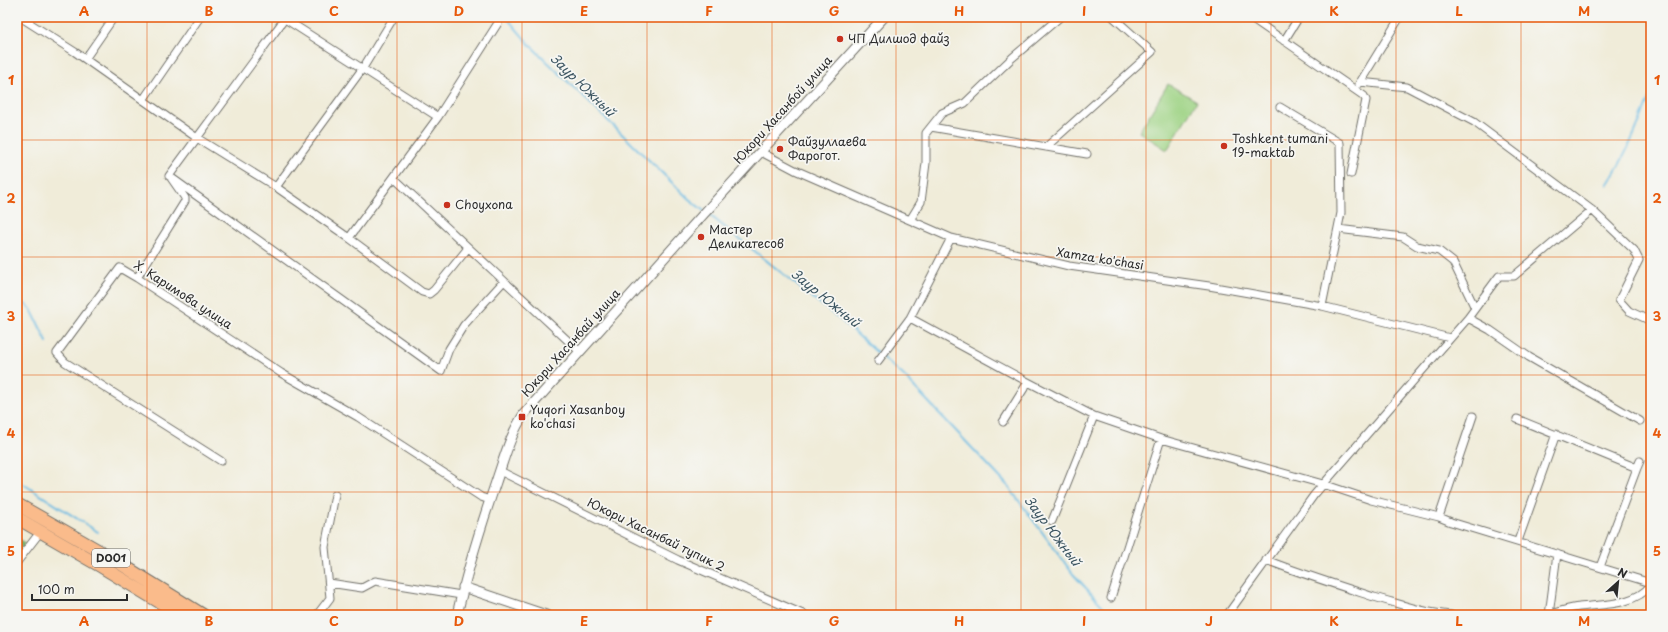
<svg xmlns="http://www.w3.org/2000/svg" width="1668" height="632" font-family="'Playpen Sans',sans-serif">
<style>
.green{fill:#9ed384;stroke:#647f58}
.forest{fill:#7eb572;stroke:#54704e}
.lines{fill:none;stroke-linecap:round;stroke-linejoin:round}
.stream{stroke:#66bae2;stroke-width:2}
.minor-casing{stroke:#706f68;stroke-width:9}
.tertiary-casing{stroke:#706f68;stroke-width:11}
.trunk-casing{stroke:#706f68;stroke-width:14}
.minor{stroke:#fff;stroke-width:7}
.tertiary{stroke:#fff;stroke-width:9}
.trunk{stroke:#fabb8b;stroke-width:12}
.grid{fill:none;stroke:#e8590c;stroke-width:1;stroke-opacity:0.55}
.poi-dot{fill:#c8321e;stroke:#f6f6f2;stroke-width:1.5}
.labels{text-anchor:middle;stroke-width:3.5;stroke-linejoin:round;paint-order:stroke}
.shield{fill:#f6f6f2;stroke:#686867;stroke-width:1}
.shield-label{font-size:11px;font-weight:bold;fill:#2b2b2b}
.poi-label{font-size:12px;fill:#2b2b2b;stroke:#f6f6f2;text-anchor:start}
.street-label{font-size:12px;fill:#2b2b2b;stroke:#f6f6f2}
.water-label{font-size:13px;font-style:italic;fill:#3d5662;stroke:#f6f6f2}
.neatline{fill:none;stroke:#e8590c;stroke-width:1.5}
.grid-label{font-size:13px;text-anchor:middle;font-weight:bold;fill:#e8590c}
</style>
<rect width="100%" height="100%" fill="#f6f6f2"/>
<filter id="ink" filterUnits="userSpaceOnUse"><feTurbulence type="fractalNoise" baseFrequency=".025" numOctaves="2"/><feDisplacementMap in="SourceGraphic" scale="8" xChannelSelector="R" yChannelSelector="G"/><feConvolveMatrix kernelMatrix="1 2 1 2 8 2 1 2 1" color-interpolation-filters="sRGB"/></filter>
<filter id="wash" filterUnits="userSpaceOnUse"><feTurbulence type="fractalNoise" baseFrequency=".012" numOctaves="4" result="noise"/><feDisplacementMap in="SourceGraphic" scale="16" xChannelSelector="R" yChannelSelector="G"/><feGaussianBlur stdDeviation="0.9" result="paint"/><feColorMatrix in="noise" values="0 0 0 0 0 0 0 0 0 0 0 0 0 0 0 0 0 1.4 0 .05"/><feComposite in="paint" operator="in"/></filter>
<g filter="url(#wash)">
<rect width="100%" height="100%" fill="#f0ecd9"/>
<path class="green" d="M1168,84L1197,101L1167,150L1139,132Z"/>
<path class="forest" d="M17,538L26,543L17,554Z"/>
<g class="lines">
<path class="stream" d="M506,17L531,46L689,199L704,211
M1607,185C1626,157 1638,125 1651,94
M707,213L842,321L880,355
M17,297L31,309L47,342
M883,358L903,375L1008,486L1073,574L1111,615
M17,480L98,532"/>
</g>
</g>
<g filter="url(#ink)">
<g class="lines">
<defs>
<path id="minor" d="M20,17L75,52L197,138L276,187L349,238L422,292L429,294L434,290L468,248
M286,17L169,176L441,371L449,349L464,325L504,281
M1250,17L1364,96L1366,100L1351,174
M285,19L438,117
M1284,41L1299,17
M85,59L114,17
M1360,82L1407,87L1474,122L1592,210L1634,250L1639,260L1619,300L1629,311L1651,321
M1359,84L1400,17
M143,100L200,17
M1280,107L1340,143L1341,213L1322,306
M931,127L1087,154
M1046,147L1152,52L1113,17
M761,152L795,170L951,238L1069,266L1209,286L1322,306L1450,338
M394,178L579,351
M276,187L363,68L394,17
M910,220L921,202L926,163V133L942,113L965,103L1012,58L1060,17
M1338,229L1403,237L1417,246L1439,251L1453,262L1475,308
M349,238L438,117L498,23
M137,278L185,201V198L171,178
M910,318L1028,382L1094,416L1161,439L1323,484L1371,500L1439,517L1451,522L1651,583
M1468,318L1490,330L1529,357L1640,421
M878,361L910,318L951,238
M1517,419L1637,468L1640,461
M1003,422L1028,382
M221,461L65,362L57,353L120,268L137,278L281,373L358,417L481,497L490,500
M500,471L678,560L805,615
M1439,517L1473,416
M1052,521L1094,416
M1518,541L1556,434
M1266,560C1302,574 1337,585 1374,597C1400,604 1424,613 1451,615
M17,562L41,531
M1600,567L1637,468
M329,583L362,588L375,581L461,595
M1111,598L1161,439
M317,615L330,598L325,547L335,495
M1227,615L1314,495L1468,318L1499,276H1514L1592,210
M1548,615C1558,612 1569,608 1579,607C1603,604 1634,606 1651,585
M1549,615L1557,554"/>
<path id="tertiary" d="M463,587L546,615
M457,615C467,570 481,526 496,482C504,459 510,435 524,414L699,219L884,17"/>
<path id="trunk" d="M17,504L108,556L203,615
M17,518L102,567L181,615"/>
</defs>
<use href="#minor" class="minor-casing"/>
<use href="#tertiary" class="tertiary-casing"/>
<use href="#trunk" class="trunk-casing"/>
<use href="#minor" class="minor"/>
<use href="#tertiary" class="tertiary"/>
<use href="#trunk" class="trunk"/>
</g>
</g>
<path class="grid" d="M147,17V615M272,17V615M397,17V615M522,17V615M647,17V615M772,17V615M896,17V615M1021,17V615M1146,17V615M1271,17V615M1396,17V615M1521,17V615M17,140H1651M17,257H1651M17,375H1651M17,492H1651"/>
<g class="poi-dot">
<circle cx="840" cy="39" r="4"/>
<circle cx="1224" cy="146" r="4"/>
<circle cx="780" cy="149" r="4"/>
<circle cx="447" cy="205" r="4"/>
<circle cx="701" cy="237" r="4"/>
<rect x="518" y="413" width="8" height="8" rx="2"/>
</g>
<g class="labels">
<rect class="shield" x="92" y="549" width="38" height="18" rx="3"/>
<g class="shield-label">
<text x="111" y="562">D001</text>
</g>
<g class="poi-label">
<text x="848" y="43">ЧП Дилшод файз</text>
<text x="1232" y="143">Toshkent tumani<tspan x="1232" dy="14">19-maktab</tspan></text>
<text x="788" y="146">Файзуллаева<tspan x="788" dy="14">Фарогот.</tspan></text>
<text x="455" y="209">Choyxona</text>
<text x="709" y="234">Мастер<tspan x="709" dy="14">Деликатесов</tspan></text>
<text x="530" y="414">Yuqori Xasanboy<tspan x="530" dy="14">ko'chasi</tspan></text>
</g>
<g class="street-label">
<text transform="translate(783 110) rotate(-48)" y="4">Юкори Хасанбой улица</text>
<text transform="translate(1100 259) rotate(9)" y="4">Xamza ko'chasi</text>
<text transform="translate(183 295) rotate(33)" y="4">Х. Каримова улица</text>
<text transform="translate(571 343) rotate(-48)" y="4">Юкори Хасанбай улица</text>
<text transform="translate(656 535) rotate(26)" y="4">Юкори Хасанбай тупик 2</text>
</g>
<g class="water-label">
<text transform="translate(583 85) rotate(44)" y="5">Заур Южный</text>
<text transform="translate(826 298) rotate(39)" y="5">Заур Южный</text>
<text transform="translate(1053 531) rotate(53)" y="5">Заур Южный</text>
</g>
</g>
<rect width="1668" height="632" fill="none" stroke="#f6f6f2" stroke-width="44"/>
<g transform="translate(1618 582) rotate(27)" stroke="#f6f6f2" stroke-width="3" paint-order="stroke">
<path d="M0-3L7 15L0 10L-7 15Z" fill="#2b2b2b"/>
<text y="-6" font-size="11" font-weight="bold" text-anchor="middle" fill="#2b2b2b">N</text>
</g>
<path d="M32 594v6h95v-6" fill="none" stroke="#2b2b2b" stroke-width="2"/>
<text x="38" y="594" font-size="12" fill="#2b2b2b" stroke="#f6f6f2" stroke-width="3" paint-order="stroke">100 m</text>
<rect x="22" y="22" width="1624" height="588" class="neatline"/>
<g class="grid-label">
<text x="84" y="16">A</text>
<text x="209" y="16">B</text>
<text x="334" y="16">C</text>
<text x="459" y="16">D</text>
<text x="584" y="16">E</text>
<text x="709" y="16">F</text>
<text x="834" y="16">G</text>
<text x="959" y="16">H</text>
<text x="1084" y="16">I</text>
<text x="1209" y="16">J</text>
<text x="1334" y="16">K</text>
<text x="1459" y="16">L</text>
<text x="1584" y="16">M</text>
<text x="11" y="85">1</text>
<text x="1657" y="85">1</text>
<text x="11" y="203">2</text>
<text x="1657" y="203">2</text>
<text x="11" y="321">3</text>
<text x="1657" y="321">3</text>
<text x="11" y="438">4</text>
<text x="1657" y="438">4</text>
<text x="11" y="556">5</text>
<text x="1657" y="556">5</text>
<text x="84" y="626">A</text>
<text x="209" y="626">B</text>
<text x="334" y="626">C</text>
<text x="459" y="626">D</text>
<text x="584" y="626">E</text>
<text x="709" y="626">F</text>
<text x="834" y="626">G</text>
<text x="959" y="626">H</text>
<text x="1084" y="626">I</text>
<text x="1209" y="626">J</text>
<text x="1334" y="626">K</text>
<text x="1459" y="626">L</text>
<text x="1584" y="626">M</text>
</g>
</svg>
